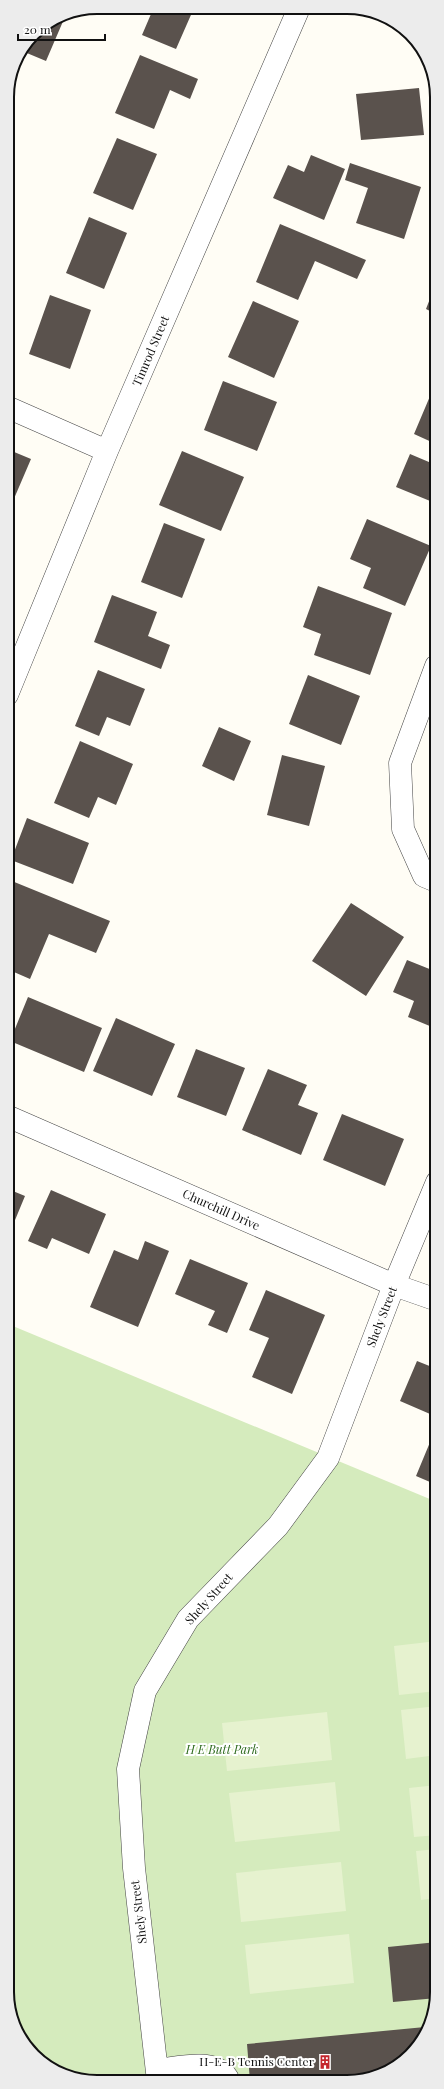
<svg xmlns="http://www.w3.org/2000/svg" width="444" height="2089" font-family="'Playfair Display',serif">
<style>
.green{fill:#d5ebbd}
.pitch{fill:#e6f2cf}
.building{fill:#5a524d}
.lines{fill:none;stroke-linecap:round;stroke-linejoin:round}
.minor-casing{stroke:#444;stroke-width:23}
.minor{stroke:#fff;stroke-width:22}
.labels{text-anchor:middle;stroke-width:4;stroke-linejoin:round;paint-order:stroke}
.street-label{font-size:12px;fill:#111;stroke:#fff}
.park-label{font-size:12px;font-style:italic;fill:#2f6b1f;stroke:#fff}
.poi-label{font-size:12px;fill:#111;stroke:#fff;text-anchor:end}
.rim{fill:none;stroke:#111;stroke-width:2}
</style>
<rect width="100%" height="100%" fill="#fffdf5"/>
<path class="green" d="M8,1324L437,1502V1997L414,2051L387,2073L358,2081L79,2080L30,2051L8,2003Z"/>
<path class="pitch" d="M437,1641V1691L399,1695L394,1646Z
M437,1706V1755L406,1759L401,1710Z
M327,1712L332,1760L227,1771L222,1723Z
M335,1782L340,1831L235,1842L229,1793Z
M437,1785V1835L414,1837L409,1788Z
M437,1849V1898L421,1900L416,1851Z
M341,1862L346,1911L241,1922L236,1873Z
M349,1934L354,1983L250,1994L245,1945Z"/>
<path class="building" d="M135,7L194,8L176,49L142,35L151,14Z
M59,16L64,19L46,61L22,51L34,33Z
M140,55L198,79L190,99L170,90L154,129L115,113Z
M419,88L424,135L361,140L356,94Z
M117,138L157,154L133,210L93,193Z
M311,155L345,169L324,220L273,198L288,165L304,172Z
M350,163L421,187L404,239L356,223L368,188L345,180Z
M89,217L127,233L104,289L66,273Z
M280,224L366,260L357,279L315,261L298,300L256,282Z
M433,291L436,292V314L426,309Z
M50,295L91,310L70,369L29,354Z
M253,301L299,321L274,378L228,357Z
M436,346V357L432,356Z
M223,381L277,402L257,451L204,430Z
M436,382V444L414,434Z
M7,449L31,459L7,515Z
M182,451L244,477L221,531L159,505Z
M410,454L436,465L435,503L396,487Z
M367,519L431,546L405,606L363,588L371,568L350,559Z
M164,523L205,539L182,598L141,582Z
M7,537L11,538L7,547Z
M318,586L392,613L370,675L314,655L321,634L303,627Z
M112,595L157,612L148,636L170,645L161,669L94,642Z
M98,670L145,689L130,726L107,717L99,736L75,726Z
M308,675L360,696L341,745L289,724Z
M219,727L251,741L234,781L202,766Z
M80,741L133,764L116,805L98,797L89,818L54,803Z
M282,755L325,766L309,826L267,815Z
M27,818L89,843L73,884L11,860Z
M7,879L110,921L96,953L49,934L30,979L7,969Z
M351,903L404,937L366,996L312,961Z
M407,960L437,972V1029L408,1017L414,1001L393,992Z
M28,997L102,1028L84,1072L10,1041Z
M116,1018L175,1044L152,1096L93,1071Z
M196,1049L245,1068L226,1116L177,1097Z
M268,1069L307,1085L298,1105L318,1113L301,1155L242,1130Z
M342,1114L404,1139L385,1186L323,1160Z
M8,1189L25,1196L8,1237Z
M51,1190L106,1214L89,1254L52,1238L47,1249L28,1241Z
M145,1241L169,1251L138,1327L90,1307L114,1250L138,1260Z
M190,1259L248,1283L227,1333L208,1325L215,1311L175,1294Z
M266,1290L325,1315L292,1394L252,1377L269,1338L249,1330Z
M417,1361L437,1369V1417L400,1401Z
M433,1435L437,1437V1485L416,1476Z
M437,1942V1998L393,2002L388,1947Z
M425,2027L414,2051L387,2073L358,2081H250L247,2044Z"/>
<g class="lines">
<defs>
<path id="minor" d="M7,407L107,451
M436,666L400,763L403,829L424,876L436,881
M7,695L107,451L299,8
M7,1116L394,1285L437,1300
M157,2070C179,2068 218,2056 229,2081
M158,2081L134,1868L128,1769L145,1691L188,1619L278,1526L328,1458L394,1285L437,1182"/>
</defs>
<use href="#minor" class="minor-casing"/>
<use href="#minor" class="minor"/>
</g>
<defs>
<symbol id="building-bare" viewBox="-9 -9 18 18"><path d="M-4-6H4V6H1V3H-1V6H-4ZM-2.5-4.3h1.7v1.8h-1.7ZM.8-4.3h1.7v1.8H.8ZM-2.5-1h1.7V.8h-1.7ZM.8-1h1.7V.8H.8Z" fill="#c4262e" stroke="#fff" stroke-width="2.5" paint-order="stroke"/></symbol>
</defs>
<g fill-rule="evenodd">
<use href="#building-bare" x="315" y="2052" width="20" height="20"/>
</g>
<g class="labels">
<g class="street-label">
<text transform="translate(151 351) rotate(-67)" y="4">Timrod Street</text>
<text transform="translate(221 1210) rotate(24)" y="4">Churchill Drive</text>
<text transform="translate(382 1317) rotate(-69)" y="4">Shely Street</text>
<text transform="translate(209 1599) rotate(-48)" y="4">Shely Street</text>
<text transform="translate(139 1912) rotate(-97)" y="4">Shely Street</text>
</g>
<g class="park-label">
<text x="222" y="1754">H E Butt Park</text>
</g>
<g class="poi-label">
<text x="314" y="2066">H-E-B Tennis Center</text>
</g>
</g>
<path d="M0 0H444V2089H0ZM97 14H347A83 83 0 0 1 430 97V1992A83 83 0 0 1 347 2075H97A83 83 0 0 1 14 1992V97A83 83 0 0 1 97 14Z" fill="#ececec" fill-rule="evenodd"/>
<path class="rim" d="M97 14H347A83 83 0 0 1 430 97V1992A83 83 0 0 1 347 2075H97A83 83 0 0 1 14 1992V97A83 83 0 0 1 97 14Z"/>
<path d="M18 34v6h87v-6" fill="none" stroke="#111111" stroke-width="2"/>
<text x="24" y="34" font-size="12" fill="#111111" stroke="#ffffff" stroke-width="3" paint-order="stroke">20 m</text>
</svg>
